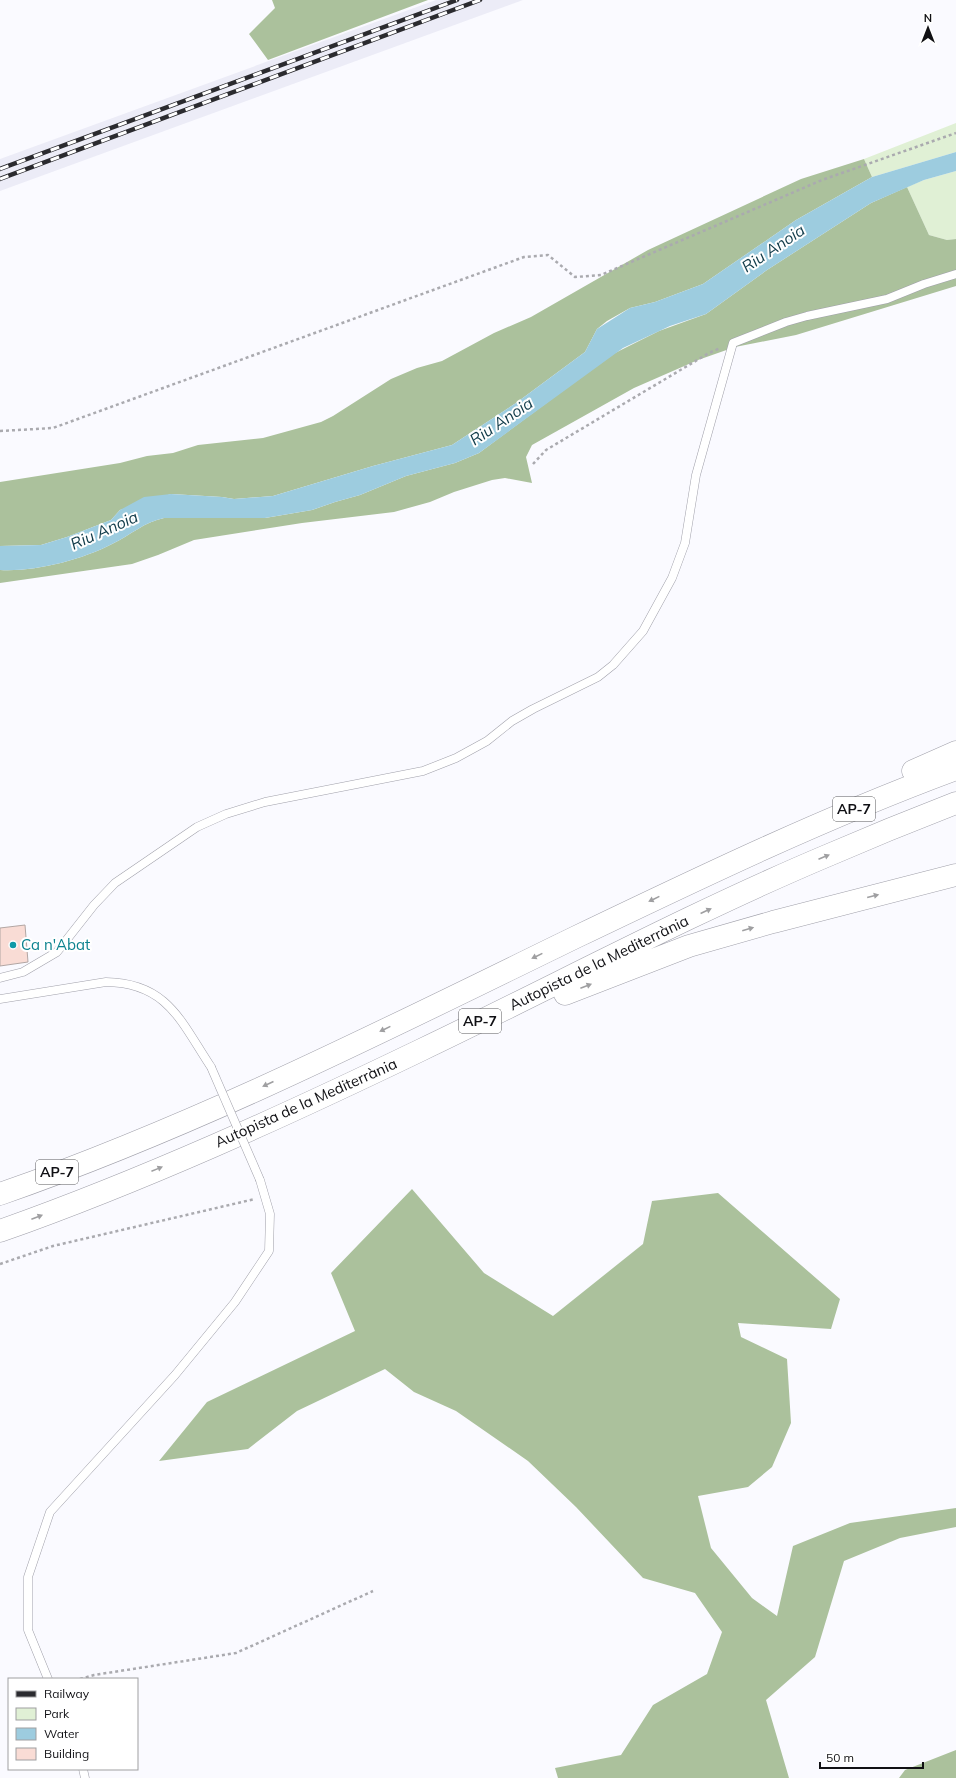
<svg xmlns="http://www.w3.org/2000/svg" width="956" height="1778" font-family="Mulish,sans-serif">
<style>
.built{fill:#ececf7}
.green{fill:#e0f0d5}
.forest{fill:#abc19c}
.water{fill:#9dccdf}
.building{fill:#f9dcd5;stroke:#b2a6a3}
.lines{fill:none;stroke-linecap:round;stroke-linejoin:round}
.lane-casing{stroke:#a0a0aa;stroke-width:9}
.highway-casing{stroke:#a0a0aa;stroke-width:23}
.path{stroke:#aaaaaf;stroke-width:2.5;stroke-dasharray:3 3;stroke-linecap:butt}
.lane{stroke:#fff;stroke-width:8}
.highway{stroke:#fff;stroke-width:22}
.rail-casing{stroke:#2b2b2f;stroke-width:4.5}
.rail{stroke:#fff;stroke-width:3;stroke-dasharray:9;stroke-linecap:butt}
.lane-bridge-casing{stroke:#a0a0aa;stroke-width:9;stroke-linecap:butt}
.lane-bridge{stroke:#fff;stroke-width:8}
.oneway{fill:#9f9fa1}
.culture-dot{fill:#0f9aa8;stroke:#fff;stroke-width:1.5}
.labels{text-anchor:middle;stroke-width:4;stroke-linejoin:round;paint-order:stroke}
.shield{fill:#fff;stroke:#58585a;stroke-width:1}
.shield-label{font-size:14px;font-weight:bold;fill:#101014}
.culture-label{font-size:15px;fill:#0d838f;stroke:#fff;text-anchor:start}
.street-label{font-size:15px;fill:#101014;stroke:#fff}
.water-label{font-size:16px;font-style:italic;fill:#103b49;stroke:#fff}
</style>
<rect width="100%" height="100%" fill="#fafaff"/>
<path class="built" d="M436,0H523L0,191V159Z"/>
<path class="green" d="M956,123V152L872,177L864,159Z
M956,171V239L947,240L929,235L907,187L924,180Z"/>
<path class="forest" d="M272,0H428L268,60L249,34L275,8Z
M864,159L872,177L796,220L703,284L655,302L630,308L607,321L597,329L585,352L516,403L452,445L373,466L273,496L234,499L222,497L171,494L120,510L111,520L67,537L41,545L0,546V482L120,463L147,456L173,453L198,445L263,438L321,422L333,416L391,379L417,368L442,361L494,333L531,317L648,250L801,179Z
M907,187L929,235L947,240L956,239V286L796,335L735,347L698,360L634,388L532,445L526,457L532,483L505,478L492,480L454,492L430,502L394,512L302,523L194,540L158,555L132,564L0,583V570C35,572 81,560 112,544C131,535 144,522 164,518H265L312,510L335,502L360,495L406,476L455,463L479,453L611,355L659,331L706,314L767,270L871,203Z
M412,1189L484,1273L553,1316L643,1244L652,1201L718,1193L840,1299L831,1329L738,1323L741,1337L787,1359L791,1423L772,1467L748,1487L698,1496L711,1548L752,1598L777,1616L793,1546L850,1523L956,1508V1527L900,1538L844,1561L815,1657L766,1700L789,1778H558L555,1768L621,1755L653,1705L707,1674L722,1632L695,1593L643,1578L576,1507L528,1461L456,1411L414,1392L385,1369L297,1411L248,1449L159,1461L207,1402L355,1331L331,1273Z
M956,1750V1778H899L905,1770Z"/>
<path class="water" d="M956,152V171L924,180L871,203L767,270L706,314L670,326L623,348L479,453L455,463L406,476L360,495L335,502L312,510L265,518H164C144,522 131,535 112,544C81,560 35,572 0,570V546L41,545L67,537L111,520L120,510L144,497L171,494L222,497L234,499L273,496L373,466L452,445L516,403L585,352L597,329L630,308L655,302L703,284L796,220L872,177Z"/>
<path class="building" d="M25,925L28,962L0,966V928Z"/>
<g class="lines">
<defs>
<path id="lane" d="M0,978L23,972L57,952L94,905L115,883L197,827L226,814L265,802L423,771L456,758L487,741L512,721L533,709L598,677L613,665L643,631L672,578L685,543L696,475L733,343L786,322L807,316L887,299L924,284L956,274
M0,999L106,982C168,983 181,1022 211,1067
M48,1679L28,1630V1577L50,1512L175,1375L235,1302L269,1251L270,1214L260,1180
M83,1769L85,1778"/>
<path id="highway" d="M913,771L956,752
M565,994L689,946L773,922L956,875
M0,1194C198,1125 387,1029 576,937C701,877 826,817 956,769
M0,1231C144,1180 284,1116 421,1050C555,986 687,915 824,857C868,838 912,820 956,803"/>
</defs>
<use href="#lane" class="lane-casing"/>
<use href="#highway" class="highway-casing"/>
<path class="path" d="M0,431L53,428L524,257L548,255L575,277L601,275L822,180L956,133
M533,464L546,450L709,353L720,348
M0,1264L53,1246L255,1199
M80,1679L94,1675L236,1653L373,1591"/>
<use href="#lane" class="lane"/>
<use href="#highway" class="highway"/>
<defs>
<path id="rail" d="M0,169L457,0
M0,179L480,0"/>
</defs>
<use href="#rail" class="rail-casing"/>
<use href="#rail" class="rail"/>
<defs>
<path id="lane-bridge" d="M211,1067L260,1180"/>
</defs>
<use href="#lane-bridge" class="lane-bridge-casing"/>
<use href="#lane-bridge" class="lane-bridge"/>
</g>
<defs><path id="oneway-solid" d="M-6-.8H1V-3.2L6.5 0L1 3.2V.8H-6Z"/></defs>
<g class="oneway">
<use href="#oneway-solid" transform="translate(824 857) rotate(-23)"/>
<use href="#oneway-solid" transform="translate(873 896) rotate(-14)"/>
<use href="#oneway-solid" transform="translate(654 899) rotate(154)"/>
<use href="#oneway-solid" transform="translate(706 911) rotate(-25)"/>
<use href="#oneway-solid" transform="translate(748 929) rotate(-16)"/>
<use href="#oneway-solid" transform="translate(537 956) rotate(154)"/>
<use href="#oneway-solid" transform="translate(586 986) rotate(-21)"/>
<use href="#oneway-solid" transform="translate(385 1029) rotate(154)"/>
<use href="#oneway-solid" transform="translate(268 1084) rotate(156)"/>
<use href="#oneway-solid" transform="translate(157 1169) rotate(-22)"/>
<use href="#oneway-solid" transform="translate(37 1217) rotate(-21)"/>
</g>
<circle class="culture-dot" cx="13" cy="945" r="4"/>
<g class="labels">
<g class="shield">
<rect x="833" y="797" width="42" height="24" rx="3"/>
<rect x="459" y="1009" width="42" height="24" rx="3"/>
<rect x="36" y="1160" width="42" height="24" rx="3"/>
</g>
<g class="shield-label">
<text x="854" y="814">AP-7</text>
<text x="480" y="1026">AP-7</text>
<text x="57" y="1177">AP-7</text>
</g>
<g class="culture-label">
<text x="21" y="950">Ca n'Abat</text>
</g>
<g class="street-label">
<text transform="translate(599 963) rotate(-26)" y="5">Autopista de la Mediterrània</text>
<text transform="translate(306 1103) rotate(-24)" y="5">Autopista de la Mediterrània</text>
</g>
<g class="water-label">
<text transform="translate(773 248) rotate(-34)" y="6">Riu Anoia</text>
<text transform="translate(501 421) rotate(-34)" y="6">Riu Anoia</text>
<text transform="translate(104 530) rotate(-24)" y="6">Riu Anoia</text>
</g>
</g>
<rect x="8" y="1678" width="130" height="92" fill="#ffffff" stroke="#9f9fa1"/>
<rect x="16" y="1691" width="20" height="6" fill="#2b2b2f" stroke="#9f9fa1"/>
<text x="44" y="1698" font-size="12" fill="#101014">Railway</text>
<rect x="16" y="1708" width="20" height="12" fill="#e0f0d5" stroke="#9f9fa1"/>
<text x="44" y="1718" font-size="12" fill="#101014">Park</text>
<rect x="16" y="1728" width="20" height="12" fill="#9dccdf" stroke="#9f9fa1"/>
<text x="44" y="1738" font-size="12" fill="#101014">Water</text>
<rect x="16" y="1748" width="20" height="12" fill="#f9dcd5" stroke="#9f9fa1"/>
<text x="44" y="1758" font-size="12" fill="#101014">Building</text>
<g transform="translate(928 28)" stroke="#ffffff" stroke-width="3" paint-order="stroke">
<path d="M0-3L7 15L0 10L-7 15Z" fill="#101014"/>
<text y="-6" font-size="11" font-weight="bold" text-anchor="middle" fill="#101014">N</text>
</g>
<path d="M820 1762v6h103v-6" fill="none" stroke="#101014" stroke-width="2"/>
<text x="826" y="1762" font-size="12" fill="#101014" stroke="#ffffff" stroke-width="3" paint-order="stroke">50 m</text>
</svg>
